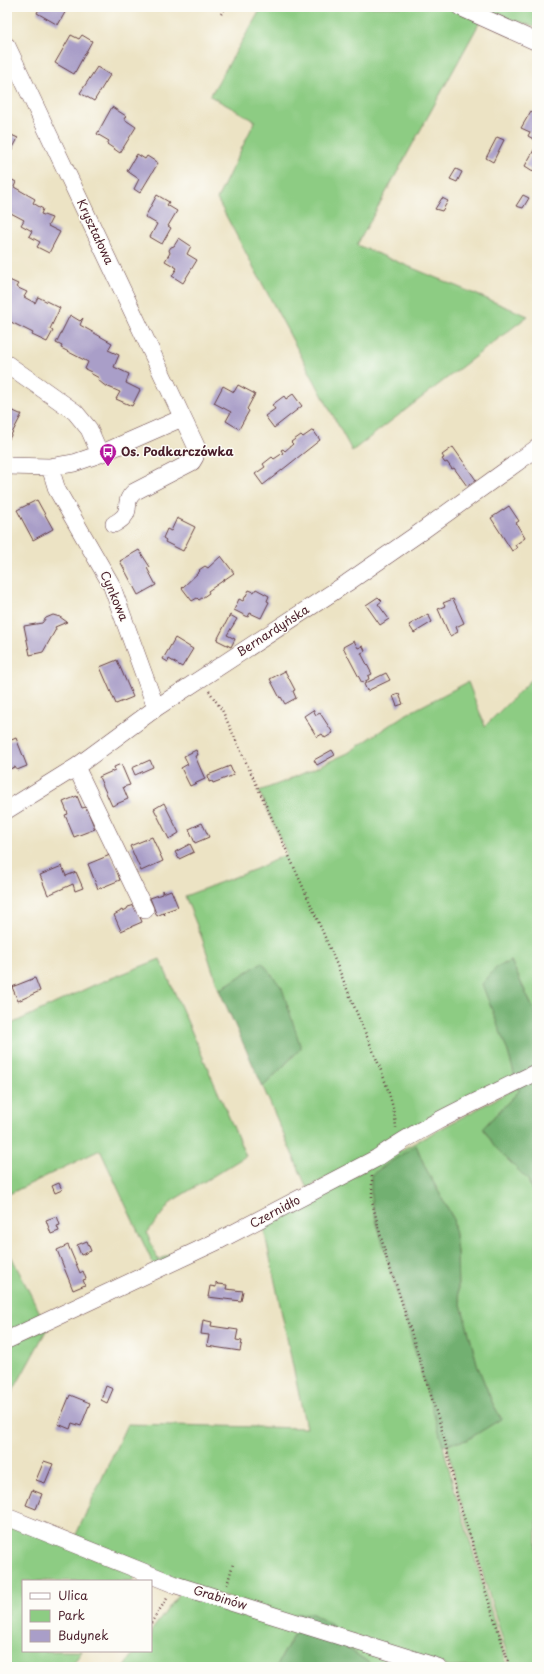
<svg xmlns="http://www.w3.org/2000/svg" width="544" height="1674" font-family="'Playpen Sans',sans-serif">
<style>
.green{fill:#8dcc83;stroke:#6c7657}
.forest{fill:#72b071;stroke:#5e684e}
.building{fill:#a99ec8}
.lines{fill:none;stroke-linecap:round;stroke-linejoin:round}
.minor-casing{stroke:#623c42;stroke-width:18}
.path{stroke:#623c42;stroke-width:2.5;stroke-dasharray:1 3;stroke-linecap:butt}
.minor{stroke:#fff;stroke-width:17}
.labels{text-anchor:middle;stroke-width:3;stroke-linejoin:round;paint-order:stroke}
.street-label{font-size:12px;fill:#4a1f2b;stroke:#fdfcf7}
.poi-label{font-size:12px;font-weight:bold;fill:#4a1f2b;stroke:#fdfcf7;text-anchor:start}
</style>
<rect width="100%" height="100%" fill="#fdfcf7"/>
<filter id="ink" filterUnits="userSpaceOnUse"><feTurbulence type="fractalNoise" baseFrequency=".025" numOctaves="2"/><feDisplacementMap in="SourceGraphic" scale="8" xChannelSelector="R" yChannelSelector="G"/><feConvolveMatrix kernelMatrix="1 2 1 2 8 2 1 2 1" color-interpolation-filters="sRGB"/></filter>
<filter id="wash" filterUnits="userSpaceOnUse"><feTurbulence type="fractalNoise" baseFrequency=".012" numOctaves="4" result="noise"/><feDisplacementMap in="SourceGraphic" scale="16" xChannelSelector="R" yChannelSelector="G"/><feGaussianBlur stdDeviation="0.9" result="paint"/><feColorMatrix in="noise" values="0 0 0 0 0 0 0 0 0 0 0 0 0 0 0 0 0 1.4 0 .05"/><feComposite in="paint" operator="in"/></filter>
<g filter="url(#wash)">
<rect width="100%" height="100%" fill="#ece3c4"/>
<path class="green" d="M262,7H449L480,22L357,245L528,316L352,451L217,199L255,121L210,96Z
M476,7H537V27L488,13Z
M537,674V1017L511,961L497,967L508,1052L517,1082L307,1188L263,1087L301,1048L262,963L219,990L202,938L185,896L256,869L287,854L259,791L286,781L348,753L403,716L468,682L485,726Z
M160,959L246,1156L172,1201L147,1233L158,1260L240,1224L154,1266L100,1150L7,1195V1026L94,985Z
M518,1087L519,1091L483,1128L495,1147L528,1180L537,1204V1667H511L459,1496L447,1444L467,1440L501,1418L492,1402L478,1367L458,1293L457,1253L453,1218L425,1167L416,1145L390,1271L435,1414L454,1488L508,1667H449L391,1647L189,1586L74,1539L127,1424L306,1428L263,1225Z
M7,1248L43,1319L7,1336Z
M47,1329L7,1402V1345Z
M7,1522L136,1575L132,1581H23V1651H82L71,1667H7Z
M180,1593L298,1627L276,1667H124L136,1651H151V1631Z
M341,1639L425,1667H375L346,1647Z"/>
<path class="forest" d="M511,961L537,1017V1204L528,1180L495,1147L483,1128L519,1091L508,1052L482,984L497,967Z
M262,962L282,988L301,1048L263,1087L219,990Z
M416,1145L425,1167L453,1218L457,1253L458,1293L478,1367L492,1402L501,1419L467,1440L443,1445L377,1224L371,1198V1175Z
M311,1613L332,1625L346,1647L375,1667H276L298,1627L296,1614Z"/>
<g id="blocks">
<path class="building" d="M40,7H68L58,25L37,13Z
M71,35L79,39L82,35L92,41L74,74L55,63Z
M97,67L110,75L94,101L80,93Z
M112,107L126,116L124,119L136,127L120,153L107,144L109,141L97,134Z
M531,111L537,114V141L528,136L530,132L521,128Z
M7,133L18,138L7,160Z
M497,137L504,140L493,162L486,158Z
M535,148L537,149V165L533,171L525,166Z
M137,154L145,159L147,156L158,163L140,193L134,189L139,179L127,171Z
M456,169L462,172L457,182L450,179Z
M7,177L16,182L14,187L35,199L33,203L43,209L41,214L52,218L48,226L60,232L49,253L37,247L40,242L29,236L32,231L21,225L24,220L7,211Z
M157,195L169,202L167,205L177,211L168,226L171,228L162,244L150,237L157,224L145,217Z
M523,195L529,198L523,208L516,206Z
M442,198L448,201L442,211L435,209Z
M179,238L191,246L187,254L197,260L183,283L172,276L177,268L165,261L170,253L169,250L171,247L174,246Z
M7,274L9,275L7,279L18,284L16,287L27,292L24,297L35,303L38,297L60,308L50,329L53,331L47,342L32,335L33,333L7,320Z
M70,315L80,321L83,318L80,325L112,343L108,350L119,355L114,367L129,374L126,383L140,390L132,406L116,399L120,392L104,385L98,380L99,378L90,373L91,372L85,369L88,362L61,348L62,346L56,343Z
M238,385L255,394L247,409L249,411L239,429L226,421L231,412L214,403L223,386L234,392Z
M293,394L302,406L274,428L265,416L275,409L272,405L284,396L286,399Z
M11,406V410L20,414H22L9,439L7,438V408L9,409Z
M313,430L320,440L263,485L255,474L265,467L263,464L272,457L274,459L283,453L281,450L283,449L285,451L293,444L291,442L301,435L303,437Z
M453,447L476,480L467,486L454,468L452,469L447,462L445,463L442,459L444,458L442,455Z
M37,500L53,529L33,540L17,510Z
M509,506L519,521L516,523L525,538L515,545L517,548L512,551L491,518Z
M177,518L195,527L183,551L165,542L166,540L163,538L167,529L171,531Z
M139,550L150,567L147,568L156,585L138,595L120,561Z
M221,556L234,573L208,591L209,593L199,600L197,598L192,601L182,588L200,571L199,570L205,566L208,568Z
M256,589L269,596L267,601L269,602L261,618L250,613L248,617L234,610L239,599L243,601L249,590L254,592Z
M378,597L382,601L378,604L389,619L380,625L366,605Z
M453,599L464,623L456,627L458,632L450,636L438,609L445,606L443,603Z
M428,614L432,622L414,633L409,625Z
M53,615L60,617L67,622L55,627L56,629L43,652L30,655L24,626L42,623L46,618Z
M230,615L237,619L227,635L235,639L231,647L217,640Z
M175,638L193,649L182,667L169,659L168,662L163,659Z
M354,641L358,648L363,646L365,651L361,653L372,674L368,676L369,679L362,683L343,647Z
M117,660L133,697L116,704L100,667Z
M285,671L295,690L293,691L296,698L285,704L281,697L280,698L270,679Z
M386,673L390,680L367,691L364,684Z
M399,694L403,704L397,706L393,696Z
M313,710L316,715L320,713L333,733L325,738L322,734L317,737L304,716Z
M16,738L27,766L17,770L15,767L7,770V742Z
M196,750L198,755L195,756L205,779L190,786L181,768L188,764L184,756Z
M332,750L335,755L317,765L314,760Z
M150,760L153,767L135,775L132,768Z
M121,764L130,785L123,787L128,799L112,806L99,777L115,770L114,767Z
M230,766L234,775L213,783L212,781L209,782L208,775Z
M77,796L82,808L86,807L95,829L74,837L65,815L68,814L63,802Z
M164,803L179,833L169,839L154,809Z
M202,823L209,837L195,843L189,829Z
M152,837L163,861L141,871L130,846Z
M190,844L194,852L179,859L175,852Z
M110,855L118,871H117L120,880L98,889L88,864Z
M62,866L66,876L76,872L83,888L75,891L73,884L48,895L40,875Z
M162,890L163,893L171,890L178,907L164,912L165,915L163,913L157,916L150,898L162,894Z
M135,905L142,922L121,931L114,915L121,911V910L123,911L127,909L128,907Z
M35,978L40,991L18,1001L12,987Z
M59,1183L62,1190L55,1193L52,1186Z
M57,1216L60,1225L57,1226L59,1231L51,1234L46,1220Z
M87,1241L91,1251L81,1255L77,1245Z
M68,1245L80,1273L83,1271L86,1279L83,1280L85,1285L73,1290L57,1250Z
M216,1282L218,1284L227,1285L226,1289L243,1291L241,1301L208,1297L210,1286L216,1287Z
M203,1320L212,1322L211,1326L238,1330L236,1340L242,1341L240,1351L207,1346L209,1335L201,1334Z
M106,1386L113,1389L107,1403L101,1400Z
M70,1395L90,1403L81,1426L72,1423L70,1429L58,1424Z
M44,1461L53,1464L45,1483L36,1480Z
M32,1490L42,1494L36,1509L26,1505Z"/>
</g>
</g>
<g filter="url(#ink)">
<use href="#blocks" fill-opacity="0" stroke="#623c42" stroke-width="1"/>
<g class="lines">
<defs>
<path id="minor" d="M460,7L537,42
M7,46L196,446L195,457L192,462L134,492C120,505 137,511 114,524
M7,364L75,412L89,429L100,454
M7,466L50,467L74,463L100,454L182,418
M50,467L57,490L111,584L156,708
M76,767L145,910
M7,810L76,767L156,708L347,583L422,531L537,448
M7,1340L220,1240L377,1158C426,1123 483,1099 537,1072
M7,1517L176,1585L438,1667"/>
</defs>
<use href="#minor" class="minor-casing"/>
<path class="path" d="M221,14L226,7
M209,691L222,710C268,810 315,910 356,1011C370,1045 394,1093 396,1128
M372,1176V1202L388,1264L396,1284L444,1437L458,1500L473,1544L486,1593L510,1667
M227,1585L233,1564
M151,1623L168,1597"/>
<use href="#minor" class="minor"/>
</g>
</g>
<defs>
<symbol id="bus-pin" viewBox="-11 -11 22 30"><path d="M0 17L-7.5 6A9.5 9.5 0 1 1 7.5 6Z" fill="#b5179e" stroke="#fdfcf7"/><path d="M-5-6H5V4H4V6H2V4H-2V6H-4V4H-5ZM-3.5-4V0h7V-4ZM-3.5 1.2v1.5H-2V1.2ZM2 1.2v1.5H3.5V1.2Z" fill="#fff"/></symbol>
</defs>
<g fill-rule="evenodd">
<use href="#bus-pin" x="98" y="442" width="20" height="27"/>
</g>
<g class="labels">
<g class="street-label">
<text transform="translate(95 232) rotate(65)" y="4">Kryształowa</text>
<text transform="translate(114 596) rotate(67)" y="4">Cynkowa</text>
<text transform="translate(273 631) rotate(-33)" y="4">Bernardyńska</text>
<text transform="translate(275 1212) rotate(-28)" y="4">Czernidło</text>
<text transform="translate(220 1598) rotate(17)" y="4">Grabinów</text>
</g>
<g class="poi-label">
<text x="121" y="456">Os. Podkarczówka</text>
</g>
</g>
<rect width="544" height="1674" fill="none" stroke="#fdfcf7" stroke-width="24"/>
<rect x="22" y="1580" width="130" height="72" fill="#fdfcf7" stroke="#b5a4a5"/>
<rect x="30" y="1593" width="20" height="6" fill="#ffffff" stroke="#b5a4a5"/>
<text x="58" y="1600" font-size="12" fill="#4a1f2b">Ulica</text>
<rect x="30" y="1610" width="20" height="12" fill="#8dcc83" stroke="#b5a4a5"/>
<text x="58" y="1620" font-size="12" fill="#4a1f2b">Park</text>
<rect x="30" y="1630" width="20" height="12" fill="#a99ec8" stroke="#b5a4a5"/>
<text x="58" y="1640" font-size="12" fill="#4a1f2b">Budynek</text>
</svg>
